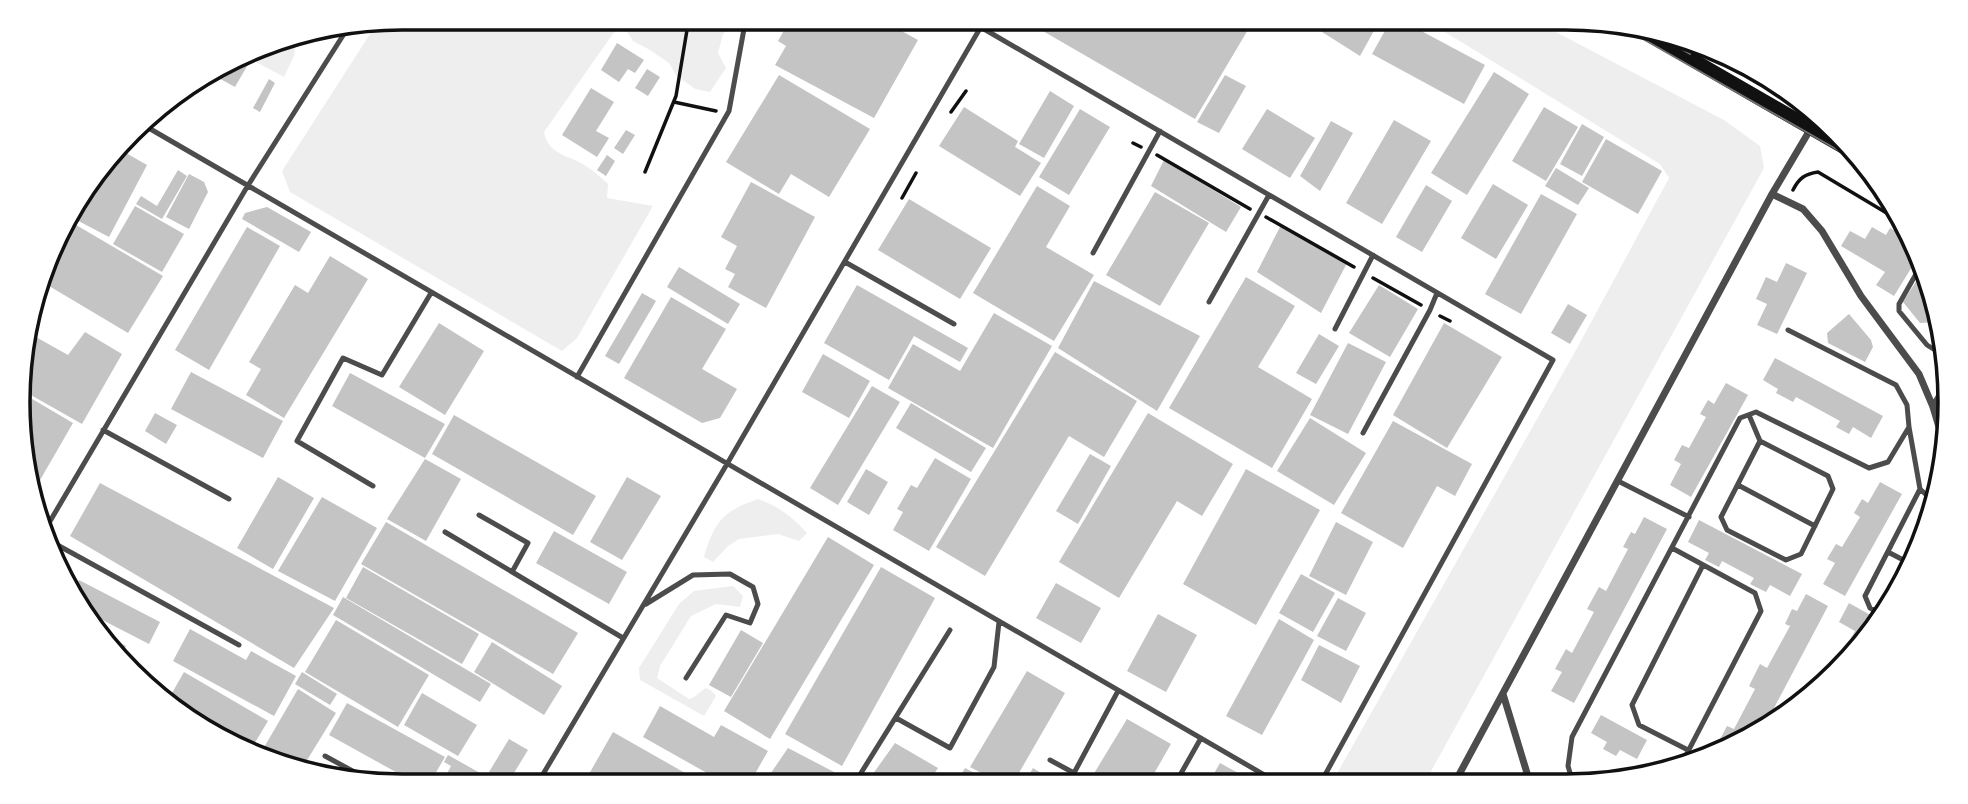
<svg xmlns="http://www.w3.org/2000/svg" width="1968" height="804" font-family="Georgia,serif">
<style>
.green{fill:#eee}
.building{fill:#c4c4c4}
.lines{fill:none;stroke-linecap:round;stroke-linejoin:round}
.path{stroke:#111;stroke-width:3.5}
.service{stroke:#4c4c4c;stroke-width:5}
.minor{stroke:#4c4c4c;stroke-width:7}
.secondary{stroke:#111;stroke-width:14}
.tram{stroke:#707070;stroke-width:2}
.rim{fill:none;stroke:#111;stroke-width:3.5}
</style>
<rect width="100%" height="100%" fill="#fff"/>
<path class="green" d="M402,18H736L737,19L723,34L718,53L726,68L710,92L695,89L676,75L669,63L650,50L633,41L622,24L612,35L544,132C548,155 569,155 586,166C594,171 601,178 608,184L607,198L653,206L577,338L562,351L290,192L282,171L370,34L386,20Z
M1422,18H1529L1724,120L1760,146L1764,168L1424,784H1331L1576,350L1669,178L1660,164Z
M303,34L296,42L294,56L284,77L256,62L253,52L278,38Z
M758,499C780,507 791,516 807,533L799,541L778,534L739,539L728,546L713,562L704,557C714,522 723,511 758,499Z
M733,586L743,596L740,607L716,604L691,616L660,666L657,678L689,699C696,697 699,692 706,688L712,691L716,696L704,716L640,680L639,668L679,604L694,591Z"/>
<path class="building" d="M791,18H878L918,40L874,118L775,65L786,46L778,41Z
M1032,18H1255L1195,119L1029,23Z
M1300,18H1381L1360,56Z
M1392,18H1397L1485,65L1464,104L1372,54Z
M617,43L644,60L635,73L628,69L619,82L601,70Z
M244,57L250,61L235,87L213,75Z
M647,69L660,77L648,96L635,88Z
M1494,72L1529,94L1467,195L1431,173Z
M779,75L870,129L829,197L791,174L779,194L726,162Z
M1225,75L1246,86L1219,133L1197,122Z
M269,79L275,83L260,112L253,108Z
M591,88L614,102L596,131L609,138L597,157L562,135Z
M1050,91L1074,106L1044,158L1019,144Z
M964,107L1018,141L1015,147L1041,163L1020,196L939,146Z
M1544,107L1578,127L1546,181L1512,161Z
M1080,109L1110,127L1069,195L1039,177Z
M1267,109L1315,138L1290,178L1242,149Z
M1394,120L1431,141L1382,224L1346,203Z
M1331,121L1353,133L1320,191L1300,176Z
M1582,124L1604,137L1582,176L1560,164Z
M626,130L635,135L623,154L614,148Z
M1606,139L1662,171L1638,214L1582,182Z
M119,149L147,165L109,237L67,215L69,210Z
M607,155L615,161L606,176L597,170Z
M1164,160L1241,207L1226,232L1151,186Z
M1556,168L1589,188L1578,205L1545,186Z
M178,170L187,176L162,219L136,204L141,196L157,206Z
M189,174L204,182L208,192L189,229L166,217Z
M751,182L815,217L766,308L728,287L735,274L725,269L737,246L721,237Z
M1493,184L1528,205L1496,259L1461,238Z
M1426,185L1452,201L1422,252L1396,237Z
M1037,186L1070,206L1046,247L1094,275L1054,341L973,293Z
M1155,192L1209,223L1160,306L1106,275Z
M1541,194L1577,214L1521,314L1485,294Z
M909,199L991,248L960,299L878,250Z
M135,206L184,234L162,272L113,244Z
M267,207L311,232L299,252L242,219L245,213Z
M71,222L163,276L128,333L44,283L57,244Z
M1281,225L1347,263L1321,313L1257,272Z
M247,227L280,246L209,370L175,350Z
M1872,227L1886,235L1890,228L1907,238L1912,237L1918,257L1894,296L1876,285L1885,272L1841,246L1850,231L1865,239Z
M330,256L368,279L284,418L246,395L261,369L249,362L295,285L308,293Z
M1786,263L1807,273L1777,334L1757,325L1767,304L1756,299L1766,277L1777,282Z
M679,267L740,304L728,324L667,287Z
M1922,272L1931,307L1935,322L1920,323L1903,302Z
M1246,277L1295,306L1258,367L1312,399L1272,468L1169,408Z
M1094,281L1200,336L1157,411L1058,348Z
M857,285L968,348L960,362L914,336L889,380L824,343Z
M1379,285L1418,309L1390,357L1349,333Z
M642,293L656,301L619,364L605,356Z
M671,297L726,329L702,369L737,389L720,418L702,423L624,378Z
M1568,304L1587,315L1570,344L1551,333Z
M994,313L1052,346L993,448L888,388L913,344L960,371Z
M1849,314L1871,340L1873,347L1865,362L1828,343L1827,333Z
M439,323L484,351L445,415L399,387Z
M1444,323L1502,357L1447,448L1393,415Z
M27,332L68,355L85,332L122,354L82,424L22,390L21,351Z
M1319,334L1339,346L1316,384L1296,373Z
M1348,343L1386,362L1348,434L1310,415Z
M1055,352L1137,401L1104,457L1069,436L985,576L936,547Z
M823,354L870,381L849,418L802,392Z
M1775,358L1883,416L1871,438L1853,427L1849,434L1836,427L1840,421L1796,397L1793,402L1776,393L1778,389L1763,380Z
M191,372L283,421L263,458L171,409Z
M350,373L445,424L425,458L332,406Z
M1726,383L1748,395L1691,497L1670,485L1681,464L1674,460L1682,445L1689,448L1706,417L1700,414L1708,400L1714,404Z
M872,386L900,402L838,505L810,488Z
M22,393L73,423L32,494L25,477Z
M911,403L986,448L971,472L896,428Z
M155,413L177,425L166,444L145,431Z
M1148,413L1233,464L1202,516L1177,501L1119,598L1059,562Z
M454,415L596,496L573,535L432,454Z
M1310,418L1366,453L1334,505L1277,471Z
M1393,421L1472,464L1455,496L1437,486L1403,548L1341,513Z
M1090,454L1111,466L1078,524L1056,511Z
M935,458L971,479L929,551L893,530L903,512L897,509L911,485L917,488Z
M425,459L461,479L426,541L387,519Z
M866,469L888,482L869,515L847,502Z
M1246,469L1320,510L1256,625L1183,584Z
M278,477L314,498L273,569L237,548Z
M627,477L661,496L622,560L590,542Z
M1880,482L1902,494L1845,596L1823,584L1835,563L1827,559L1836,544L1842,547L1860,517L1854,513L1862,499L1868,503Z
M100,483L334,608L294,668L70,536Z
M322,497L377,528L335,601L278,571Z
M1644,517L1667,529L1574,703L1551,691L1562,672L1555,669L1566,649L1572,653L1594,612L1587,609L1599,587L1606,591L1628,549L1623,547L1631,532L1635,534Z
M1699,520L1802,574L1790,596L1770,585L1766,592L1750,584L1754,578L1722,561L1719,567L1705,560L1709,553L1688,542Z
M386,522L578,633L553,674L361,564Z
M1336,522L1373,542L1346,595L1309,576Z
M554,531L627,572L609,604L536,563Z
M828,537L874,565L770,739L724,711Z
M363,567L479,634L462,664L346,598Z
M881,567L935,598L842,766L785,734Z
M1301,574L1335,593L1313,632L1279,613Z
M79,580L160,622L149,644L79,608L73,592Z
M1056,583L1101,608L1081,643L1036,618Z
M1806,594L1828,606L1763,729L1736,747L1722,751L1723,749L1717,745L1727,726L1734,729L1755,689L1749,686L1760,664L1767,668L1790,626L1785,624L1792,609L1797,611Z
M343,597L491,684L480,702L333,615Z
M1338,598L1366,613L1346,651L1317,636Z
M1849,603L1881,621L1861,644L1851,638L1855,631L1839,622Z
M1158,614L1197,635L1166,692L1127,671Z
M1279,619L1314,640L1262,735L1226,716Z
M336,620L429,675L398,727L305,672Z
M95,628L126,646L121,657L95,629Z
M190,629L246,660L251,651L296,676L274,716L173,661Z
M741,630L763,643L731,697L709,685Z
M492,642L562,686L544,715L474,672Z
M1319,645L1360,666L1341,703L1301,680Z
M1027,671L1065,693L1012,785H1004L970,767Z
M184,672L268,721L250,751L168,707L155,693L160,686L172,693Z
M302,672L337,694L330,705L295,684Z
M298,689L336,713L301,770L279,766L259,756Z
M422,693L477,725L458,756L404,725Z
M347,703L445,757L428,786H421L329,735Z
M660,706L714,737L721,725L768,751L748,786H730L643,737Z
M1601,715L1647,740L1637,759L1620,750L1616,756L1603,749L1607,742L1591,733Z
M1127,719L1171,744L1148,784L1087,785Z
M613,732L708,786H593L585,781Z
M509,739L528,750L506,786H503L496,782V777L489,772Z
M895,743L938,768L927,785H865Z
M788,748L859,785L762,786Z
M448,755L489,778L484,786H453L443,781L451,766L444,762Z
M1220,763L1258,784H1208Z
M965,768L997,785H955Z
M1033,768L1060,785H1023Z"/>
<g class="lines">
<path class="path" d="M674,102L716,111
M951,112L966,91
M1133,143L1141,147
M1157,155L1250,209
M645,172L676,96L689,18
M1793,190C1799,178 1805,174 1818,172L1905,224
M902,198L916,173
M1266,217L1354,267
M1373,278L1421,305
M1440,316L1450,321"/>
<path class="service" d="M965,18L1553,360L1320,784
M140,123L1280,784
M1093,253L1160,131
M845,262L954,324
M1920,267L1899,304V311L1927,345L1935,350L1942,349
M1209,302L1269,195
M1335,329L1373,255
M577,377L729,111L746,18
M1749,415L1760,441L1828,476L1833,489L1801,554L1786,560L1727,530L1721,517L1760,441
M103,430L229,499
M1363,433L1430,310L1437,293
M1618,481L1689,517
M1738,485L1815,526
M373,486L297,441L343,358L382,375L431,293
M1920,489L1933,501
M479,515L528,543L512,572
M46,528L247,187L349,26
M445,532L623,638
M52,542L239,645
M1672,548L1755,593L1761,611L1682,763
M1888,552L1911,564
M646,604L693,575L730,574L753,587L758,604L750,623L726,615L686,678
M1885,616L1870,608L1865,596L1920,489L1909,427
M896,718L950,748L994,667L999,622
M1688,750L1639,725L1632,705L1703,565
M325,756L371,781
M1050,760L1074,773L1118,691
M861,773L950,630
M1573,783L1568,766L1572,737L1740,418L1756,412L1869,468L1888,462L1909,427L1907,405L1896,385L1788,330
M1175,784L1201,738
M536,786L727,464L986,18"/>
<path class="minor" d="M1772,194L1803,209L1822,231L1861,296L1919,374L1933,407L1942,437
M1933,407L1949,380
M1503,694L1530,783
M1454,784L1772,194L1820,113"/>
<path class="secondary" d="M1641,30L1847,149"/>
<path class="tram" d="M1622,27L1857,161
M1652,32L1690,54"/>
</g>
<path d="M0 0H1968V804H0ZM402 30H1566A372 372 0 0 1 1938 402V402A372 372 0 0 1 1566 774H402A372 372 0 0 1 30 402V402A372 372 0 0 1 402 30Z" fill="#fff" fill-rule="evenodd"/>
<path class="rim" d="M402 30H1566A372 372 0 0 1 1938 402V402A372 372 0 0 1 1566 774H402A372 372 0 0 1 30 402V402A372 372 0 0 1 402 30Z"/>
</svg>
